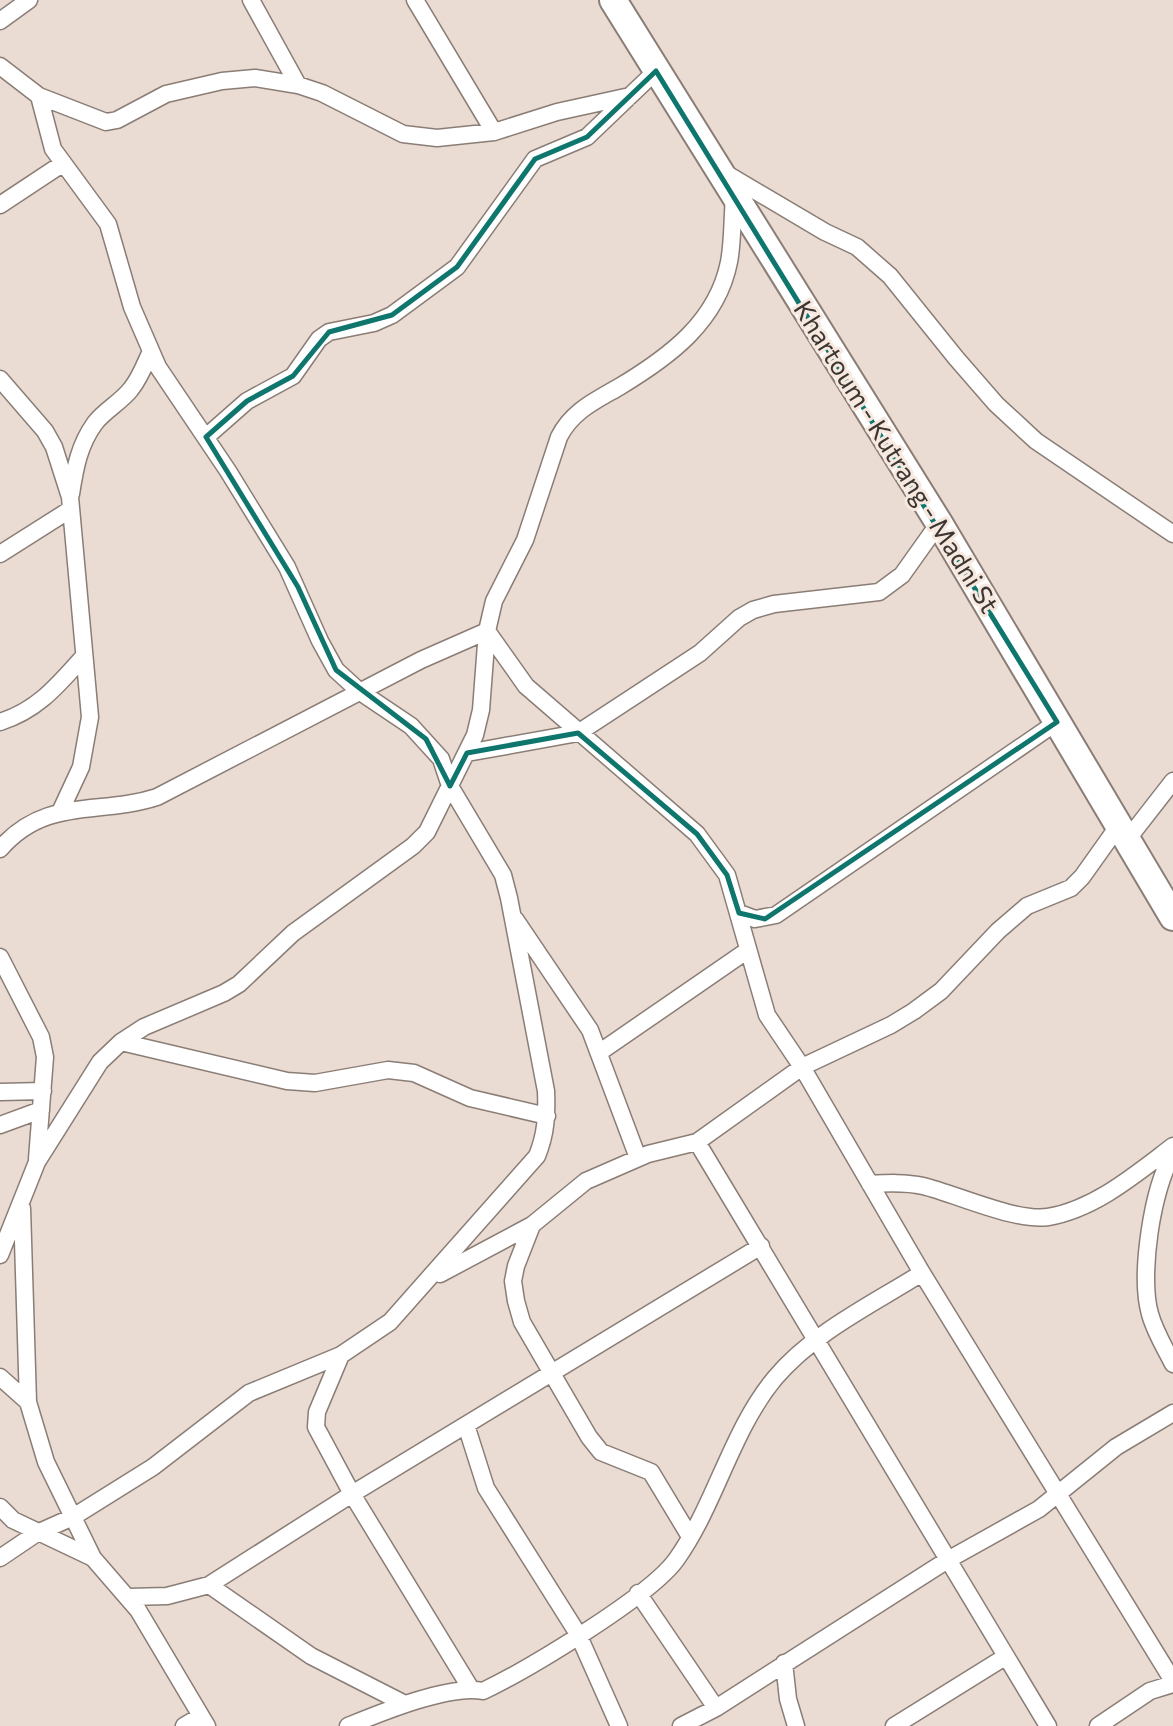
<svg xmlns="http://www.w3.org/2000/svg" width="1173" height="1726" font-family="Commissioner,sans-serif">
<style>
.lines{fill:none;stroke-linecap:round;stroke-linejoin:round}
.minor-casing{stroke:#8a7d75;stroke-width:19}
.trunk-casing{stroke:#8a7d75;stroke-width:30}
.minor{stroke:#fff;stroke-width:16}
.trunk{stroke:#fff;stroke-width:26}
.marked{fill:none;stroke:#0f766e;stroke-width:5;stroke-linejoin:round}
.labels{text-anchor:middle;stroke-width:6;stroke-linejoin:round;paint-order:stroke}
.street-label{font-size:26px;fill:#3c3632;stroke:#f7e8e0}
</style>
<rect width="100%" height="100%" fill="#eadbd3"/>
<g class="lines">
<defs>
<path id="minor" d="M251,0L298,85
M415,0L494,132
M0,21L29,0
M0,66L39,96L53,149L108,224L132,307L158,367L228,471L287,567L320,641L336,670L359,691L411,726L441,759L450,786L503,875L509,898L546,1091C547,1115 546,1134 537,1156L390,1322L341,1355L249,1393L153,1467L73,1517L37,1533L0,1558
M39,96L106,122L117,120L166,94L222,81L255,78L298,85L322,93L403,134L437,138L494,132L557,112L630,96
M725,173L825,232L857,247L890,276L956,358L996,404L1036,441L1173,534
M0,205L62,164
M0,379L45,431L54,447L70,497L90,717L81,767L61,810
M206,437L247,401L293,376L319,339L329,332L374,323L392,315L457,267L535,159L587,137L656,71
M71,494C75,468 79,445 95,423C105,410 121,402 131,389C140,378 145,364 151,351
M0,554L71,509
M487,631L526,686L697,834L727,875L767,1015L802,1067L922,1273L1173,1681
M0,722C38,710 58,685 84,656
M467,753L578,733L700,653L739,618L753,610L774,604L879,592L902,575L939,523
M1127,840L1173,781
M0,849C46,796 99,816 157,797L421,660L487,631
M739,913L755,919L776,915L1057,722
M515,919L590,1030L638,1158
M0,957L41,1037L45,1057L37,1159
M121,1042L287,1081L315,1083L388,1070L414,1073L470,1098L547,1116
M600,1052L748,950
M0,1092L43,1091
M0,1125L41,1110
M697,1142L1048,1726
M1173,1154C1152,1188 1139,1276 1150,1314C1155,1332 1165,1348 1173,1364
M870,1184C887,1183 906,1182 923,1186C956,1194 1016,1222 1048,1217C1095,1209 1136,1174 1173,1146
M22,1208L28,1402L46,1462L93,1558L138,1610L207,1726
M532,1225L516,1266L513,1281L516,1301L522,1322L589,1437L601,1452L651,1472L689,1535
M0,1255L37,1162L100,1062L121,1042L144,1027L224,993L239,984L293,933L413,846L427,832L475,735L481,710L487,631L494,601L525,540L559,437C572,411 595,401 619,387C669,357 717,322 729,262C733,241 732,219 734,198
M440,1274L532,1225L586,1181L648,1154L697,1142L802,1067L891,1025L914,1011L941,991L998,931L1027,906L1071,888L1082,877L1119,825
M341,1355L317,1412L316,1427L352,1494L471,1689
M0,1377L28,1402
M466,1425L486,1488L578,1634L619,1726
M0,1507L13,1520L93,1558
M209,1585L311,1656L405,1704
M638,1593L716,1708
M129,1597L167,1596L209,1585L352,1494L761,1246
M784,1663L788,1699L796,1726
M184,1726L201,1716
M348,1726C380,1713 450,1684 483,1691C527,1670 649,1597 676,1560C716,1504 731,1431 775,1378C814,1332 871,1305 922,1273
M681,1726L716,1708L946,1561L1039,1509L1116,1447L1173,1413
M894,1726L1005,1657
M1098,1726L1150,1691L1173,1684"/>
<path id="trunk" d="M613,0L939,523L1173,917"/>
</defs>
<use href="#minor" class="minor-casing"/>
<use href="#trunk" class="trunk-casing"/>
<use href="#minor" class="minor"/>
<use href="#trunk" class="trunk"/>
</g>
<path class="marked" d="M656,71L1057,722L765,919L739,913L727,875L697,834L578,733L467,753L450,786L426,739L336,670L298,587L206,437L247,401L293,376L329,332L392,315L457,267L535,159L587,137Z"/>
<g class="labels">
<g class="street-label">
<text transform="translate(896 457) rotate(58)" y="9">Khartoum - Kutrang - Madni St</text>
</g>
</g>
</svg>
